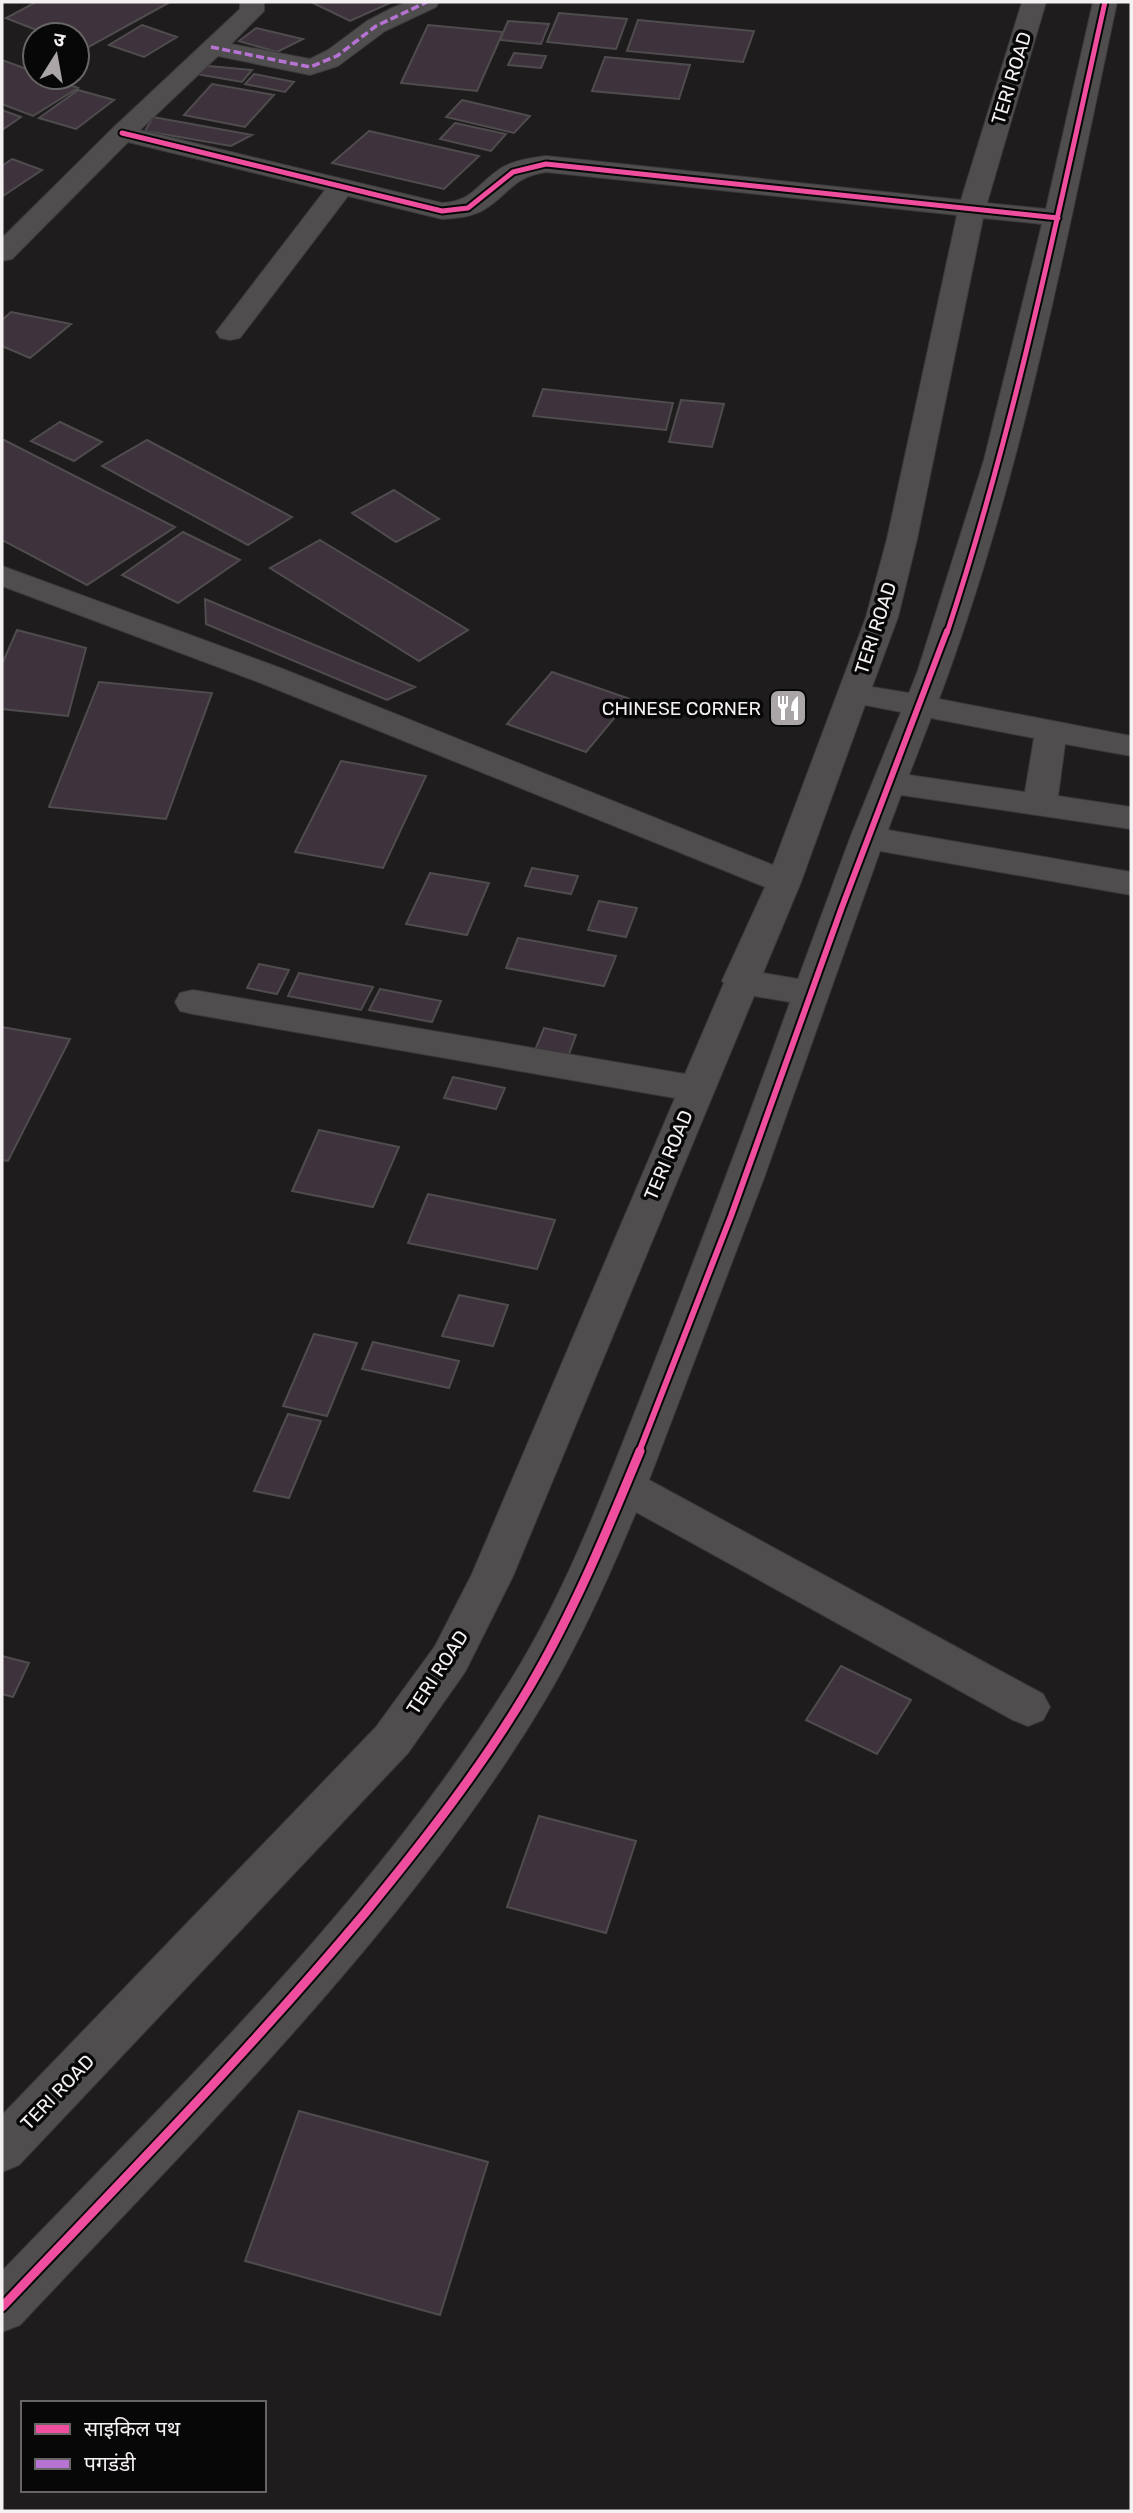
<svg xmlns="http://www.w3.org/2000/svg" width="1133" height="2513" font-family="Rubik,'Noto Sans Devanagari',sans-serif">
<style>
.building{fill:#3e333c;stroke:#4f4c4e;stroke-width:2}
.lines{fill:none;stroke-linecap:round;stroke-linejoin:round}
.minor-casing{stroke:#3b383a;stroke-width:2}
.minor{fill:#4f4d4d;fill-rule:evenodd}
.quiet{stroke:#b673d3;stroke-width:3.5;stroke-dasharray:8 3.5;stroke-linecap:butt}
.cycleway-far2-casing{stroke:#080707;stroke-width:9}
.cycleway-far1-casing{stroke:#080707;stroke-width:10}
.cycleway-casing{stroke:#080707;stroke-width:13}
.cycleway-far2{stroke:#ef4d9e;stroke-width:5}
.cycleway-far1{stroke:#ef4d9e;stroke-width:6}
.cycleway{stroke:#ef4d9e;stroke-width:9}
.labels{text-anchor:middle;stroke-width:7;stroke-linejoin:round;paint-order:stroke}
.street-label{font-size:19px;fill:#f5f1f2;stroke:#080707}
.poi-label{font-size:19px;fill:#f5f1f2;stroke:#080707;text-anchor:end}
</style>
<rect width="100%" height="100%" fill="#1f1c1d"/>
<path class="building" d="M36,2H170L85,49L77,46V35H49L6,18Z
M311,2H392L350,21Z
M559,13L627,19L616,49L547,42Z
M638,20L754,31L743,62L627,51Z
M508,21L549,24L541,44L500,40Z
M142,25L177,37L144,57L109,45Z
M428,25L503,32L477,91L401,83Z
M256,28L303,39L277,52L239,41Z
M514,53L546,56L541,68L508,65Z
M605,57L690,65L679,99L592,91Z
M2,60L35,72V77H49L78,88L33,116L2,104Z
M198,65L252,70L242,82L196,74Z
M254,74L294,82L285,92L245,84Z
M212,84L274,95L245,127L184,115Z
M78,90L114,100L76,129L39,118Z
M462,100L530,116L514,133L446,117Z
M2,110L21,117L2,130Z
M153,117L252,135L231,146L145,131Z
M455,123L506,134L491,151L440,139Z
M369,131L479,156L444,189L332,163Z
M12,159L42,170L3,196L2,166Z
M11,312L71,324L30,358L2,346V320Z
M543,389L673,403L666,430L533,416Z
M681,400L724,404L712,447L669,442Z
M60,422L102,442L74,461L31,441Z
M2,439L175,527L87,585L2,540Z
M147,440L292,517L248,545L102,466Z
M394,490L439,519L396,542L352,513Z
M183,532L240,560L178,603L122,575Z
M320,540L468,630L419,661L270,568Z
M205,599L415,687L387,700L206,624Z
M17,630L86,648L68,716L2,709V664Z
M552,672L630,699L586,752L507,724Z
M99,682L212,693L166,819L49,807Z
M341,761L426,776L383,868L295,852Z
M532,868L578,876L571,894L525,886Z
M430,873L489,883L467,935L406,924Z
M599,901L637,908L626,937L588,930Z
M518,938L616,956L604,986L506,968Z
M259,964L289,970L277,994L247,988Z
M299,973L373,987L361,1010L288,996Z
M380,989L441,1001L432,1022L369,1010Z
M2,1027L70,1039L8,1161L2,1160Z
M544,1028L576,1035L566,1062L533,1055Z
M453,1077L505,1088L496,1109L444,1098Z
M319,1130L399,1147L373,1207L292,1191Z
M428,1194L555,1220L537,1269L408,1243Z
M459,1295L508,1305L493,1346L442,1336Z
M314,1334L357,1343L327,1416L283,1406Z
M373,1342L459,1361L449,1388L362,1369Z
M288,1414L321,1421L289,1498L254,1491Z
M2,1656L29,1663L13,1697L2,1694Z
M841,1666L911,1700L877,1754L806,1720Z
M539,1816L636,1841L606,1933L507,1907Z
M299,2111L488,2162L440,2315L245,2261Z"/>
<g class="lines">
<defs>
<path id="minor" d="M240,2H264V11L231,44L310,59L328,50L367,21L392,8L408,2H439L436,7L385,31L338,66L310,75L218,56L140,130L442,203C473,202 478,182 503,167C516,160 531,158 546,156L961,200L1022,2H1046L987,203L1046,209L1093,2H1117C1067,236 1023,474 939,699L1131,736V756L1065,744L1058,796L1131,807V829L901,795L888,830L1131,872V895L880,851L764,1178L649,1480L1043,1694L1050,1707L1043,1720L1028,1726L1013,1720L636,1512C609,1577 580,1642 544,1702C407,1930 201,2132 20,2325L2,2332V2271C181,2085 376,1898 512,1678C567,1589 604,1490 642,1394C693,1264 743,1134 790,1002L754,996L513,1576L465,1672L408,1753L19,2165L2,2172V2115L376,1727L435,1646L472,1574L675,1098L193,1014L180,1011L175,1002L180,993L193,990L685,1074L724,983L722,981L765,887L261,683L2,586V566L283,669L773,865L866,617L887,539L957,215L546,172C513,177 510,193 485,209C473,217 456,218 442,219L348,196L240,338L230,340L220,338L216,332L325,190L128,142L12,259L2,261V238L113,128L240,9ZM983,218L1042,224L984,460L918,670L909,693L872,687L898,617L917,539ZM865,705L901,712L850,838L798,979L763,973L801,882ZM931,718L1034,738L1025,792L909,775Z"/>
</defs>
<use href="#minor" class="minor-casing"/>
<use href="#minor" class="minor"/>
<path class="quiet" d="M211,47L310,67L337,56L376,26L427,2"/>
<defs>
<path id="cycleway-far2" d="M122,133L442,211L468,208L513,172L546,164L1058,218
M947,633C1015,427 1058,214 1105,2"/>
<path id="cycleway-far1" d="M639,1452L731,1216L842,907L947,631"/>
<path id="cycleway" d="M2,2307C125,2178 250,2050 365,1913C424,1841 483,1766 530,1686C574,1611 607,1531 640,1451"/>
</defs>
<use href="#cycleway-far2" class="cycleway-far2-casing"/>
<use href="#cycleway-far1" class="cycleway-far1-casing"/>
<use href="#cycleway" class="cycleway-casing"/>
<use href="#cycleway-far2" class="cycleway-far2"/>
<use href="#cycleway-far1" class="cycleway-far1"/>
<use href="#cycleway" class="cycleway"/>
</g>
<defs>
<symbol id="restaurant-square" viewBox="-11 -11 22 22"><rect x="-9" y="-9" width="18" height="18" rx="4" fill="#aaa6a7" stroke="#080707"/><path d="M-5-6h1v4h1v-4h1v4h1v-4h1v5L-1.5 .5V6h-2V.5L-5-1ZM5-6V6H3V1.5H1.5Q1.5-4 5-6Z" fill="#fff"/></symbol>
</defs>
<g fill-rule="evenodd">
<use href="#restaurant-square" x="766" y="686" width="44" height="44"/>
</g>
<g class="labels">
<g class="street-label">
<text transform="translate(1011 78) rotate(-73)" y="7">TERI ROAD</text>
<text transform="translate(875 628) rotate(-72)" y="7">TERI ROAD</text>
<text transform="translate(668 1155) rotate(-67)" y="7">TERI ROAD</text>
<text transform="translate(437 1672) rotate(-57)" y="7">TERI ROAD</text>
<text transform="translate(57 2092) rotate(-46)" y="7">TERI ROAD</text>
</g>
<g class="poi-label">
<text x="761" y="715">CHINESE CORNER</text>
</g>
</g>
<rect width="1133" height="2513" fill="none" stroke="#f5f1f2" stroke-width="7"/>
<rect x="21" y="2401" width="245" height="91" fill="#080707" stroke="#676565" stroke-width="2"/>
<rect x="35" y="2424" width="35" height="10" fill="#ef4d9e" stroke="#676565" stroke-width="2"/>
<text x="84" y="2436" font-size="21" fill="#f5f1f2">साइकिल पथ</text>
<rect x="35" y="2459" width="35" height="10" fill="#b673d3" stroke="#676565" stroke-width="2"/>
<text x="84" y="2471" font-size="21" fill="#f5f1f2">पगडंडी</text>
<g transform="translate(56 56) rotate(11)"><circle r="33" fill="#080707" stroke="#676565" stroke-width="2"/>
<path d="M0-5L12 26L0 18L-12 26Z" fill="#aaa6a7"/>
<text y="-10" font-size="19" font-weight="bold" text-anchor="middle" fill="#f5f1f2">उ</text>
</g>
</svg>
